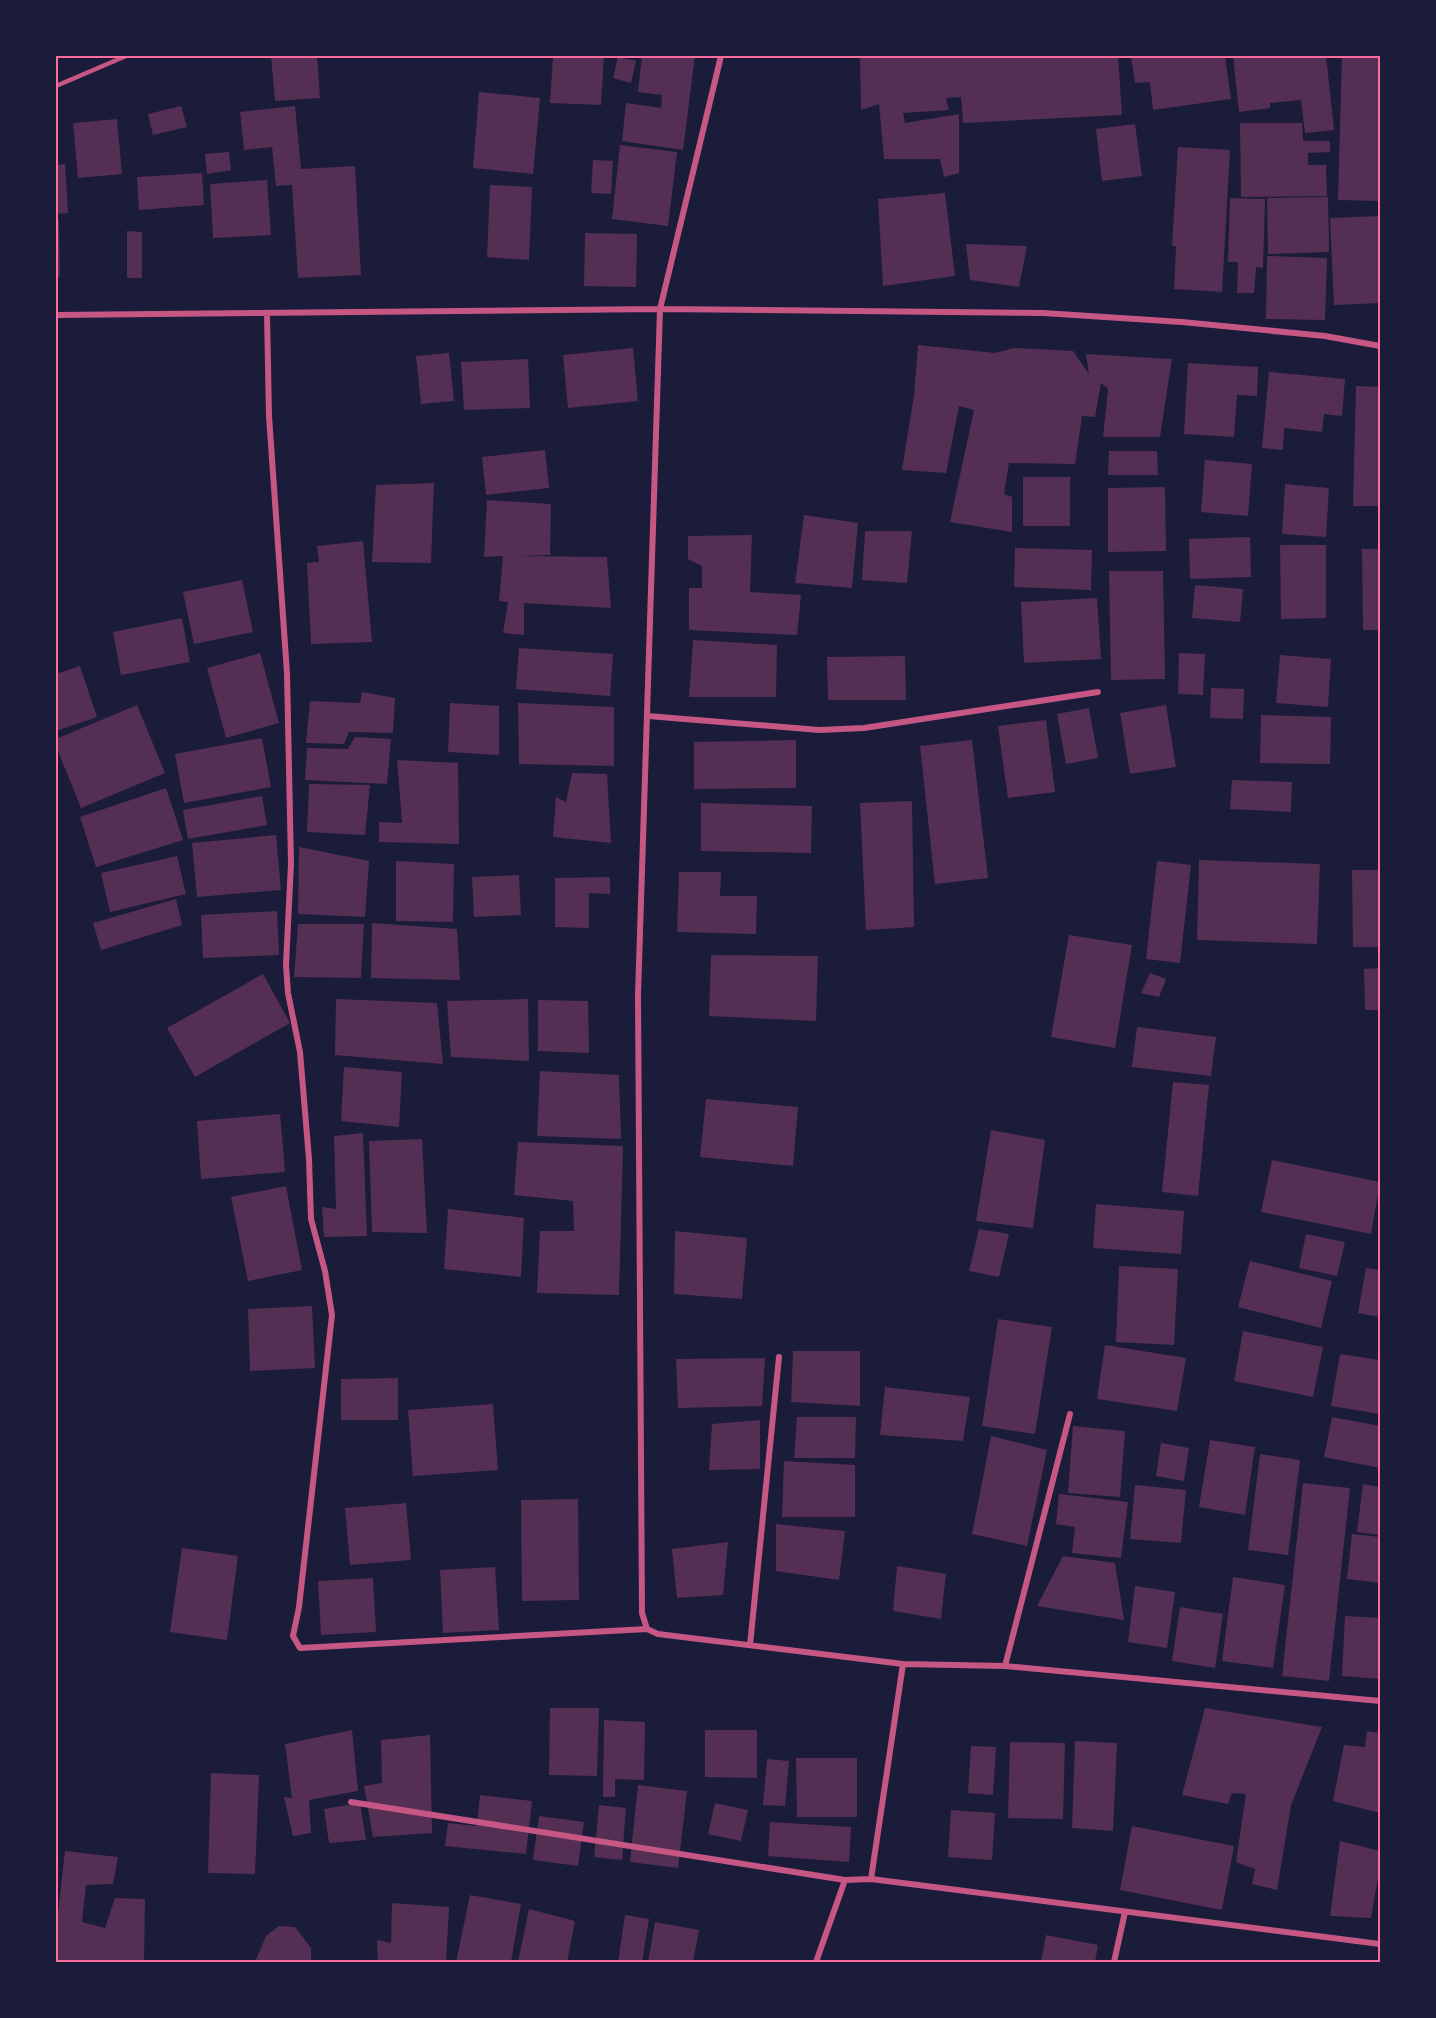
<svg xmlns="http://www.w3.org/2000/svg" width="1436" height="2018" font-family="Cabin,sans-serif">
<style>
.building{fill:#542f53}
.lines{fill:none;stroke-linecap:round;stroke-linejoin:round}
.service{stroke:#c65784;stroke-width:4.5}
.minor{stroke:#c65784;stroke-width:6}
.neatline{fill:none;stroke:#ff6b9d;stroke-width:2}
</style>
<rect width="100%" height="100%" fill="#1b1b3a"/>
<path class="building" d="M271,56H317L320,98L275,101Z
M553,56H604L601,105L550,103Z
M642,56H695L683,150L622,141L626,103L661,108L662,95L638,92Z
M884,56H1118L1122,115L963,123L961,97L946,98L949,110L903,113L905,123L959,114V173L944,177L940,159H884L879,104L861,110L860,57Z
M1131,56H1225L1231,99L1153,110L1150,82L1135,83Z
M1233,56H1326L1334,130L1305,133L1301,100L1270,103V108L1239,112Z
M1342,56L1380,57V201L1338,200Z
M618,57L636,61L631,83L613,78Z
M479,92L540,98L533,174L473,168Z
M181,106L187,127L153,135L148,114Z
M295,106L301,169L355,166L361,275L298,278L292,185L276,186L272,147L244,150L240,112Z
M117,119L122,174L78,178L73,123Z
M1240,123H1302L1303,141H1330V152L1308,153V165H1326L1327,196L1241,197Z
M1135,124L1142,176L1102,181L1096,129Z
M620,145L677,152L668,226L612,219Z
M1178,147L1230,150L1222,292L1174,289L1176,246H1172Z
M229,152L231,170L207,174L205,154Z
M593,160L613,161L611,194L591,193Z
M65,164L68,213L56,214V165Z
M202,173L204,205L139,210L137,177Z
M267,180L271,235L213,238L210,184Z
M490,185L532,187L529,260L487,257Z
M945,193L955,276L883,286L878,199Z
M1328,197L1329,252L1268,254L1267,198Z
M1230,198L1265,199L1263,268L1256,267L1254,293H1237L1238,262H1228Z
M1380,216V303L1334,305L1330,218Z
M56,219H59L60,277H56Z
M127,231L142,232V278H127Z
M585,233L637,234L636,287L584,286Z
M966,244L1027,246L1019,287L970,280Z
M1267,256L1327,258L1325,320L1266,319Z
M918,345L995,353L1014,348L1073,351L1089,374L1086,354L1172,359L1160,437H1103L1108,389L1101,383L1095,417L1082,416L1075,464L1009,463L1004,494L1012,497V532L950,522L974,410L959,406L946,473L902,470L914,395Z
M633,348L638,401L568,408L563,355Z
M449,353L454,401L421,404L416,356Z
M528,359L530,408L464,410L461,362Z
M1188,363L1258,367L1257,396L1237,395L1234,437L1184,434Z
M1269,372L1345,379L1342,416L1324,414L1322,432L1284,428L1283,450L1262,448Z
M1356,386L1380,387V506H1353Z
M545,450L549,488L486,495L482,457Z
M1109,451H1157L1158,475H1108Z
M1205,460L1252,464L1248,516L1201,512Z
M1023,477H1070V526H1023Z
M434,483L431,563L372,562L376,485Z
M1285,484L1329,488L1326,537L1282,534Z
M1165,487L1166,551L1108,552V488Z
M487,500L551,504L550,555L518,556L607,557L611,608L524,603V635L503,633L508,602L499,601L503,556L484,557Z
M804,515L858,523L852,588L795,583Z
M865,531H912L907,583L862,580Z
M752,535L750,592L801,595L797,635L689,630V588H702V566L688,559V536Z
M1250,537L1251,577L1190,579L1189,539Z
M363,541L372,642L311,644L307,563L319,562L317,546Z
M1280,545H1326V618L1281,619Z
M1015,548L1092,550L1091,590L1014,587Z
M1362,549H1380V630H1363Z
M1109,571H1163L1165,679L1111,680Z
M242,580L253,632L194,644L183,592Z
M1195,585L1243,589L1240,622L1192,618Z
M1097,598L1101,659L1024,663L1021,602Z
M182,618L190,662L121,675L113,632Z
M693,640L777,645L776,697H689Z
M519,648L613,654L610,696L516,689Z
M260,653L279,723L226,738L207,668Z
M1179,653L1205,654L1203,695L1178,694Z
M1280,655L1331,659L1328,707L1276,703Z
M905,656L906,700H828L827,657Z
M80,666L97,717L56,731V674Z
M1211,688L1244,689L1243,719L1210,718Z
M362,692L395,698L393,733L349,732L344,744L306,743L310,701L360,703Z
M450,703L499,706V755L448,752Z
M518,703L614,707V766L519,764Z
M137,705L165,773L81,808L56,746V739Z
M1166,705L1176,767L1130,774L1120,713Z
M1089,708L1098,758L1066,764L1057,714Z
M1261,715L1331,717L1330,764L1260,763Z
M1046,720L1055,792L1008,798L998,726Z
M355,737L391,739L387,784L305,780L307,748L348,749Z
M262,738L271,787L184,803L175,754Z
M796,740V788L694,789V742Z
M972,740L988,878L935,884L920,746Z
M397,760L458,763L459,844L379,842V822L402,823Z
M572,773L607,774L611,843L553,837L556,797L566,802Z
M1232,780L1292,782L1291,812L1230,809Z
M309,784L370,785L365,835L307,832Z
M166,788L183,840L96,867L80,817Z
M262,796L267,825L188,839L183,810Z
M912,801L914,927L866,930L860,803Z
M701,803L812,806L811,853L701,851Z
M276,835L281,890L197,897L192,843Z
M299,847L369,861L365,917L298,914Z
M177,856L186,894L110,912L101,873Z
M1199,860L1320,864L1317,944L1197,940Z
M396,861L454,864L453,922L396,921Z
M1157,861L1191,865L1180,963L1146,959Z
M1352,870H1380V947H1353Z
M679,872H721L720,896H757L756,934L677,932Z
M519,875L521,915L474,917L472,877Z
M610,877V894L589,893V928L555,927V878Z
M176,899L182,925L101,950L93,923Z
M277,911L279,955L203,958L201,915Z
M372,923L457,929L460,980L371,978Z
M298,924H364L361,978L294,977Z
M1069,935L1132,945L1115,1048L1051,1037Z
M711,955L818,956L816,1021L709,1016Z
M1380,968V1010H1365L1364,969Z
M1150,973L1166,979L1159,997L1141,993Z
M263,974L290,1023L195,1077L167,1028Z
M336,999L437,1003L443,1064L335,1055Z
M528,999L529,1061L451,1057L447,1001Z
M538,1000L588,1001L589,1053L538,1051Z
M1137,1027L1216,1037L1211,1076L1132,1067Z
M344,1067L402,1072L399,1127L341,1121Z
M540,1071L619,1075L621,1139L537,1136Z
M1173,1082L1209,1085L1198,1196L1162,1192Z
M706,1099L798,1107L793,1166L700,1157Z
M280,1114L285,1172L201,1179L197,1121Z
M991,1130L1045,1140L1033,1228L976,1221Z
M363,1133L367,1236L324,1237L322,1207L336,1209L334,1136Z
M422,1139L427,1233L372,1232L369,1141Z
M518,1142L623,1146L619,1295L537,1293L540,1231H574L573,1201L514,1195Z
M1272,1160L1380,1182L1371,1234L1261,1212Z
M286,1186L302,1270L248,1281L231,1197Z
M1096,1204L1184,1211L1181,1254L1093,1248Z
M448,1209L524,1218L521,1277L444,1269Z
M979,1229L1009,1234L999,1277L969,1271Z
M675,1231L747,1238L742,1299L674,1294Z
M1306,1234L1345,1242L1337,1276L1299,1268Z
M1250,1261L1332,1281L1321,1328L1238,1307Z
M1119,1266L1178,1269L1174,1345L1116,1342Z
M1366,1268L1380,1270V1317L1358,1313Z
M312,1306L315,1368L250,1371L248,1309Z
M998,1319L1052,1327L1035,1434L982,1426Z
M1243,1331L1323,1347L1313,1397L1234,1381Z
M1105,1345L1186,1358L1177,1411L1097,1399Z
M793,1351H860V1406L791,1402Z
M1340,1354L1380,1360V1414L1331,1406Z
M765,1358L762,1406L678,1408L676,1359Z
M398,1378V1420H341V1379Z
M885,1387L970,1397L963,1441L880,1435Z
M493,1404L498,1470L413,1476L408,1410Z
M797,1417H856L855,1458H794Z
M1332,1417L1380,1426V1468L1324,1457Z
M760,1420V1469L709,1470L712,1424Z
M1073,1426L1125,1431L1120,1497L1068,1493Z
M991,1436L1047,1450L1027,1546L972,1534Z
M1210,1440L1255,1447L1245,1515L1199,1507Z
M1161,1443L1189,1448L1184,1481L1156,1476Z
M1260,1454L1300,1460L1288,1555L1248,1550Z
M784,1461L855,1465V1517H782Z
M1303,1483L1350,1488L1329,1681L1282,1676Z
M1363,1484L1380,1487V1535L1357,1532Z
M1135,1485L1186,1490L1181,1543L1130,1539Z
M1059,1494L1128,1502L1121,1558L1072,1553L1075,1527L1056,1524Z
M578,1499L579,1600L522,1601L521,1500Z
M406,1503L411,1560L350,1565L345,1508Z
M776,1524L845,1531L839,1580L776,1571Z
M1352,1534L1380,1537V1583L1347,1579Z
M728,1542L723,1595L677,1598L672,1549Z
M182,1548L238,1556L227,1640L170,1632Z
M1063,1556L1115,1563L1124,1620L1037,1606Z
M897,1566L946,1574L941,1619L893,1611Z
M495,1567L499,1630L443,1633L440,1570Z
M1233,1577L1285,1585L1273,1668L1222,1661Z
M373,1578L376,1632L321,1635L318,1581Z
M1135,1586L1175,1592L1167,1648L1128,1642Z
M1180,1607L1223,1614L1215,1668L1172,1661Z
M1345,1616L1380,1618V1679L1342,1676Z
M550,1708H599L597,1776L549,1775Z
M1205,1708L1322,1727L1291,1805L1277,1890L1252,1884L1255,1869L1236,1862L1246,1794L1232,1793L1228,1804L1182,1795Z
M604,1720L645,1722L644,1780L615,1779V1797H603Z
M352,1730L358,1791L309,1800L311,1833L293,1836L284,1797L292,1798L285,1744Z
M705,1730H757V1778L705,1777Z
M1367,1731L1380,1733V1813L1333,1801L1344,1745L1365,1747Z
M430,1735L432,1833L373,1837L364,1786L382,1783L381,1740Z
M1075,1741L1117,1743L1113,1831L1072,1828Z
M1010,1742L1065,1743L1063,1819L1008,1818Z
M971,1746L996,1747L993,1795L968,1793Z
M796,1758H857V1817H797Z
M767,1759L789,1761L785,1806L763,1805Z
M211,1773L259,1775L255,1874L208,1873Z
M638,1785L687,1791L678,1868L630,1862Z
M480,1795L532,1801L526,1854L445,1846L448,1823L477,1826Z
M360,1803L366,1840L329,1843L324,1809Z
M715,1803L748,1810L741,1841L708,1834Z
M599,1805L626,1808L622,1860L594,1857Z
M951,1810L995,1813L992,1860L948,1857Z
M539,1816L584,1822L578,1866L533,1860Z
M770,1822L851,1827L849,1862L768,1856Z
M1132,1826L1234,1846L1222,1910L1120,1890Z
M1340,1841L1380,1851V1866L1371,1918L1330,1916Z
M65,1851L118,1857L113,1884L86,1885L82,1922L105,1928L115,1898L145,1899L144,1962L56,1961V1931Z
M470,1895L521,1904L511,1962H456Z
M392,1903L449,1907L446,1962H378L377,1940L391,1943Z
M529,1909L575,1921L567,1962H518Z
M625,1915L649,1919L642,1962H618Z
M655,1922L699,1930L693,1962H648Z
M279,1926L295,1927L311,1948V1962H255L266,1936Z
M1046,1935L1098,1945L1095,1962H1041Z"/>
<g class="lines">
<path class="service" d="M56,86L126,56"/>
<path class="minor" d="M721,56L660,309L638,995L642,1613L647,1629L658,1634L903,1664L1005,1666L1380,1701
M267,313L269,416L287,673L291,864L286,965L288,993L300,1052L309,1159L311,1219L325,1271L332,1315L299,1607L293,1636L300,1648L647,1629
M56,315L660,309L1043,313L1182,322L1325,336L1380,346
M648,716L819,730L864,728L1098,692
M750,1645L779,1357
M1005,1666L1070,1414
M351,1802L845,1880L871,1879L1380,1944
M871,1879L903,1664
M816,1962L845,1880
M1114,1962L1125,1912"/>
</g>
<rect width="1436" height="2018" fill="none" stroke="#1b1b3a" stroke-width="114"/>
<rect x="57" y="57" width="1322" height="1904" class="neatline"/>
</svg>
